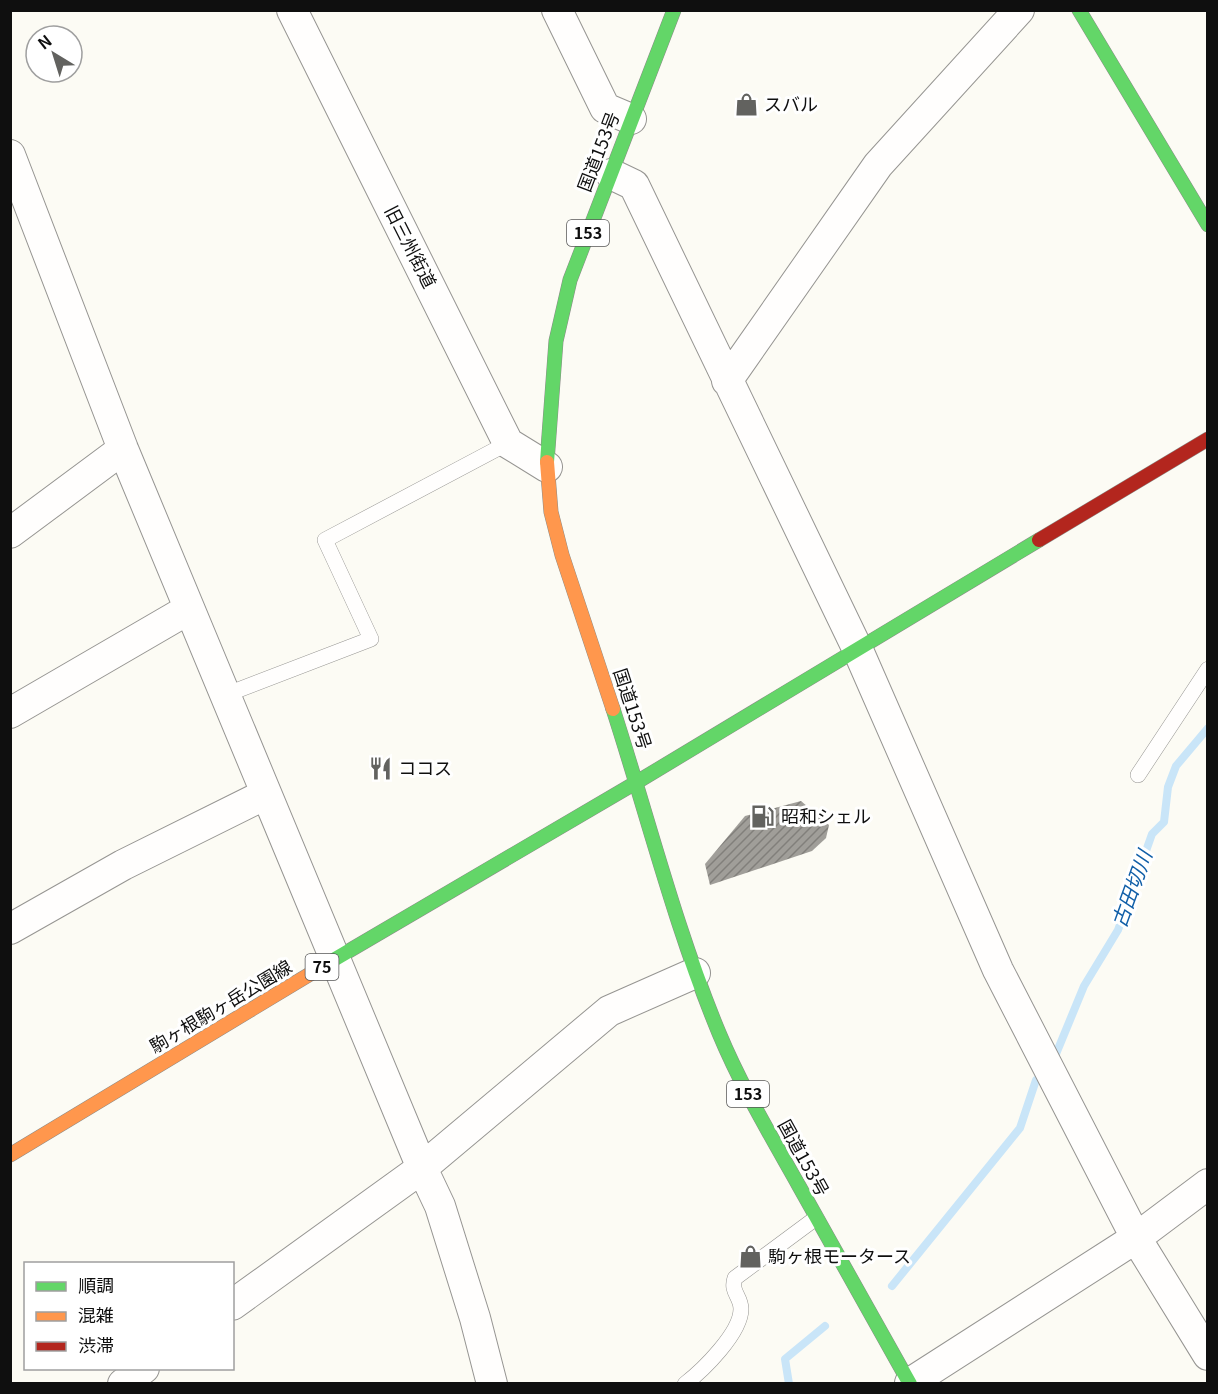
<svg xmlns="http://www.w3.org/2000/svg" width="1218" height="1394" font-family="Georgia,'Noto Sans JP',serif">
<style>
.lines{fill:none;stroke-linecap:round;stroke-linejoin:round}
.stream{stroke:#c9e5f8;stroke-width:8}
.building{fill:url(#building-hatch)}
.lane-casing{stroke:#969592;stroke-width:16}
.street-casing{stroke:#969592;stroke-width:32}
.fast-casing{stroke:#8c8c89;stroke-width:15}
.slow-casing{stroke:#8c8c89;stroke-width:15}
.jam-casing{stroke:#8c8c89;stroke-width:15}
.lane{stroke:#fffefd;stroke-width:15}
.street{stroke:#fffefd;stroke-width:30}
.fast{stroke:#63d668;stroke-width:14}
.slow{stroke:#ff974d;stroke-width:14}
.jam{stroke:#b3261e;stroke-width:14}
.labels{text-anchor:middle;stroke-width:6;stroke-linejoin:round;paint-order:stroke}
.shield{fill:#fff;stroke:#575757;stroke-width:1.5}
.shield-label{font-size:16px;font-weight:bold;fill:#0f0f0f}
.poi-label{font-size:18px;fill:#0f0f0f;stroke:#fff;text-anchor:start}
.street-label{font-size:18px;fill:#0f0f0f;stroke:#fff}
.water-label{font-size:20px;font-style:italic;fill:#115fa8;stroke:#fff}
</style>
<defs>
<pattern id="building-hatch" width="6" height="6" patternUnits="userSpaceOnUse" patternTransform="scale(1.5)"><rect width="6" height="6" fill="#a09e99"/><path d="M-1 1l2-2M0 6l6-6M5 7l2-2" fill="none" stroke="#817f7b"/></pattern>
</defs>
<rect width="100%" height="100%" fill="#fcfbf4"/>
<g class="lines">
<path class="stream" d="M1056,1054L1084,986L1118,930L1152,834L1164,822L1168,787L1176,766L1208,728
M892,1286L1020,1128L1036,1080
M789,1384L785,1359L825,1326"/>
</g>
<path class="building" d="M801,801L829,825L826,838L812,851L710,885L705,864L745,816Z"/>
<g class="lines">
<defs>
<path id="lane" d="M225,695L371,639L325,540L508,443
M1138,775L1208,669
M685,1384C703,1370 741,1333 741,1309C741,1296 730,1292 735,1278L816,1218"/>
<path id="street" d="M292,10L508,443L547,467
M557,10L605,108L631,119
M10,155L123,449L422,1168L440,1206L475,1318L492,1384
M611,174L634,185L857,648L998,970L1136,1238L1208,1355
M727,381L878,165L1019,10
M10,533L123,449
M10,713L189,609
M10,929L123,865L266,794
M232,1305L422,1168L609,1011L695,973
M910,1383L1136,1238L1208,1184
M123,1384L144,1368"/>
<path id="fast" d="M1079,10L1208,225
M547,462L556,341L570,280L674,10
M613,709C648,817 675,927 719,1033C741,1086 771,1136 799,1186C836,1252 873,1318 910,1384
M637,782L1039,540
M330,962L637,782"/>
<path id="slow" d="M547,462L551,512L562,555L613,709
M10,1155L330,962"/>
<path id="jam" d="M1039,540L1208,439"/>
</defs>
<use href="#lane" class="lane-casing"/>
<use href="#street" class="street-casing"/>
<use href="#fast" class="fast-casing"/>
<use href="#slow" class="slow-casing"/>
<use href="#jam" class="jam-casing"/>
<use href="#lane" class="lane"/>
<use href="#street" class="street"/>
<use href="#fast" class="fast"/>
<use href="#slow" class="slow"/>
<use href="#jam" class="jam"/>
</g>
<defs>
<symbol id="shop-bare" viewBox="-9 -9 18 18"><path d="M-5-2.5h2.3a2.7 3.5 0 0 1 5.4 0H5L5.5 6h-11ZM-1.5-2.5h3a1.5 2.3 0 0 0-3 0Z" fill="#62625f" stroke="#fff" stroke-width="2.5" paint-order="stroke"/></symbol>
<symbol id="restaurant-bare" viewBox="-9 -9 18 18"><path d="M-5-6h1v4h1v-4h1v4h1v-4h1v5L-1.5 .5V6h-2V.5L-5-1ZM5-6V6H3V1.5H1.5Q1.5-4 5-6Z" fill="#62625f" stroke="#fff" stroke-width="2.5" paint-order="stroke"/></symbol>
<symbol id="fuel-bare" viewBox="-9 -9 18 18"><path d="M-5.5-6h7V0h2V4h1.3V-2.5L3-4.5l.8-.8L6-3V5H2.5V1h-1V6h-7ZM-4.2-4.7v3.2H.2V-4.7Z" fill="#62625f" stroke="#fff" stroke-width="2.5" paint-order="stroke"/></symbol>
</defs>
<g fill-rule="evenodd">
<use href="#shop-bare" x="730" y="88" width="33" height="33"/>
<use href="#restaurant-bare" x="364" y="752" width="33" height="33"/>
<use href="#fuel-bare" x="746" y="800" width="33" height="33"/>
<use href="#shop-bare" x="734" y="1240" width="33" height="33"/>
</g>
<g class="labels">
<g class="shield">
<rect x="567" y="220" width="42" height="26" rx="4.5"/>
<rect x="305.5" y="954" width="33" height="26" rx="4.5"/>
<rect x="727" y="1081" width="42" height="26" rx="4.5"/>
</g>
<g class="shield-label">
<text x="588" y="239">153</text>
<text x="322" y="973">75</text>
<text x="748" y="1100">153</text>
</g>
<g class="poi-label">
<text x="764" y="111">スバル</text>
<text x="398" y="775">ココス</text>
<text x="781" y="823">昭和シェル</text>
<text x="768" y="1263">駒ヶ根モータース</text>
</g>
<g class="street-label">
<text transform="translate(599 152) rotate(-69)" y="6">国道153号</text>
<text transform="translate(410 247) rotate(63)" y="6">旧三州街道</text>
<text transform="translate(632 709) rotate(72)" y="6">国道153号</text>
<text transform="translate(221 1007) rotate(-31)" y="6">駒ヶ根駒ヶ岳公園線</text>
<text transform="translate(803 1158) rotate(61)" y="6">国道153号</text>
</g>
<g class="water-label">
<text transform="translate(1132 889) rotate(-70)" y="7">古田切川</text>
</g>
</g>
<rect width="1218" height="1394" fill="none" stroke="#0f0f0f" stroke-width="24"/>
<rect x="24" y="1262" width="210" height="108" fill="#ffffff" stroke="#9f9f9f" stroke-width="1.5"/>
<rect x="36" y="1282" width="30" height="9" fill="#63d668" stroke="#9f9f9f" stroke-width="1.5"/>
<text x="78" y="1292" font-size="18" fill="#0f0f0f">順調</text>
<rect x="36" y="1312" width="30" height="9" fill="#ff974d" stroke="#9f9f9f" stroke-width="1.5"/>
<text x="78" y="1322" font-size="18" fill="#0f0f0f">混雑</text>
<rect x="36" y="1342" width="30" height="9" fill="#b3261e" stroke="#9f9f9f" stroke-width="1.5"/>
<text x="78" y="1352" font-size="18" fill="#0f0f0f">渋滞</text>
<g transform="translate(54 54) rotate(322)"><circle r="28" fill="#ffffff" stroke="#9f9f9f" stroke-width="1.5"/>
<path d="M0-4.5L10 22L0 15L-10 22Z" fill="#62625f"/>
<text y="-9" font-size="16" font-weight="bold" text-anchor="middle" fill="#0f0f0f">N</text>
</g>
</svg>
